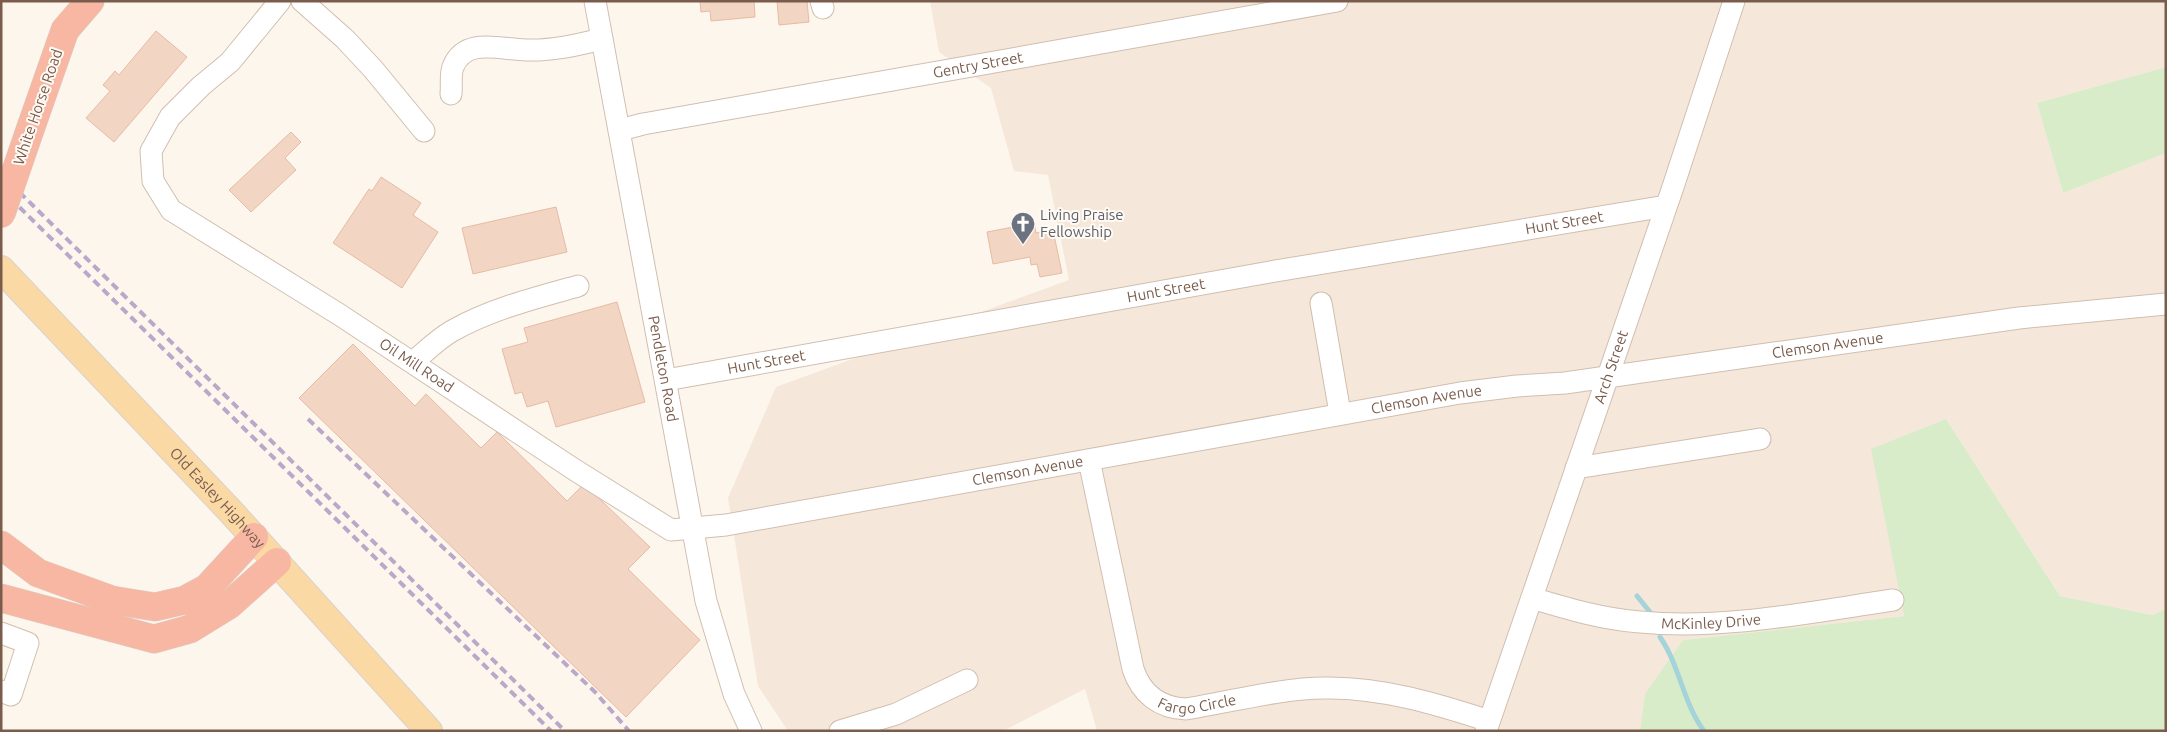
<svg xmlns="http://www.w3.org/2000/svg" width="2167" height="732" font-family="Ubuntu,sans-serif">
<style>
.residential{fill:#f5e8da}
.green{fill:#d8ecc9}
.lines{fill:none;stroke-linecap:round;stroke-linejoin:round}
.stream{stroke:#a5d3da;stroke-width:5}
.building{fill:#f3d5c3;stroke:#e6bba3}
.minor-casing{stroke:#d1beb0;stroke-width:23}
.major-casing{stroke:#dad1cd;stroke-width:28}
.highway-casing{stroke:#dad1cd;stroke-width:29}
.minor{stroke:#fff;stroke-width:21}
.major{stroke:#fbd9a5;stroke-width:26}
.highway{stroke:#f7b7a3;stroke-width:28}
.rail{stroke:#b9a8c9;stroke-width:4;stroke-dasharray:8 5;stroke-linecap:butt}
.highway-bridge-casing{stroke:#dad1cd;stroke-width:29;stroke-linecap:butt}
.highway-bridge{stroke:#f7b7a3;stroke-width:28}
.labels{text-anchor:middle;stroke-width:4;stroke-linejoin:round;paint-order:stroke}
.street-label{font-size:15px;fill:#7a5c4d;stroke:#fffaf3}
.worship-label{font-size:15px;fill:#5b616d;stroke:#fffaf3;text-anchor:start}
</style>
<rect width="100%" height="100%" fill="#fdf6ec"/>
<path class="residential" d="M930,1H2166V67L2037,103L2063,193L2166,153V609L2152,615L2060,596L1946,419L1872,449L1904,616L1683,640L1646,694L1640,731H1097L1085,689L1003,731H788L758,686L728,498L776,387L1069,280L1048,175L1014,171L991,88L939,52Z"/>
<path class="green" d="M2166,67V153L2063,193L2037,103Z
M1946,419L2060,596L2152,615L2166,609V731H1640L1645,694L1683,640L1904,616L1871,449Z"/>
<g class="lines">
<path class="stream" d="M1637,596L1650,612
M1660,637C1680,666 1683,703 1704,731"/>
</g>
<path class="building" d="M700,1H754L755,17L711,21L710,11L701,12Z
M777,1H807L809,22L779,25Z
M156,31L187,57L114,142L86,118L110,91L103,85L115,71L119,75Z
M291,132L301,142L285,158L296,170L251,212L229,190Z
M381,177L421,203L413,215L438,232L402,288L333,243L369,189L372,191Z
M556,207L567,252L473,274L462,228Z
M1034,223L1036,233L1053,230L1062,273L1040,277L1037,264L1031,265L1030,257L993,264L987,232Z
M617,302L645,402L556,427L548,401L527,407L522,392L515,394L502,349L528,342L524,328Z
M353,344L415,406L426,394L481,448L497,432L567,501L584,484L650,547L628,569L700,640L626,717L299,398Z"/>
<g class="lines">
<defs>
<g id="minor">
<path id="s1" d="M280,1L230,62L201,86L170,117L151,151L153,181L171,210L340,315L575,470L671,530L726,525L1460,393L1517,386L1565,383L2019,318L2166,304"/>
<path d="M302,1L345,39L373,69L424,131"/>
<path id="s2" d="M595,1L706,601L734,694L751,731"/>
<path d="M821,1L823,8"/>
<path d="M451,94C452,86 450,74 453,67C465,36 502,50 526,50C552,51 577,45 602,39"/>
<path id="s3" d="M620,130L643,124C874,84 1106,42 1337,1"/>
<path d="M1321,303L1340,413"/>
<path d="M413,362C426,351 438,339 452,331C491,309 535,298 578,286"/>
<path id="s4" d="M666,380L1270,272L1666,206"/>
<path id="s5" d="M1089,460L1133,669C1141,693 1159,708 1186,709C1229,702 1282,688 1325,688C1381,687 1437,704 1489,721"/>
<path d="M1576,468L1760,439"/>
<path id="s6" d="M1532,598C1568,609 1602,619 1640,622C1724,630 1810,612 1893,600"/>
<path d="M1,633L28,643L11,695L1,691"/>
<path d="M840,731L896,714L967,680"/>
<path id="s7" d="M1486,731L1673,187L1734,1"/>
</g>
<g id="major">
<path id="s8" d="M1,269L233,514L429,731"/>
</g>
<path id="highway" d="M31,127L65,30L90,1
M1,545L38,573L112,600L155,607L185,600L207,588L254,537
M1,598L154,639L190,629L229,605L277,562"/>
</defs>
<use href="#minor" class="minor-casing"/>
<use href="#major" class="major-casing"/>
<use href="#highway" class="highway-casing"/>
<use href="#minor" class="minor"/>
<use href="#major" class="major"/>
<use href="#highway" class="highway"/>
<path class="rail" d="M1,174L565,731
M1,189L551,731
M308,419L595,692L629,731"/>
<defs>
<path id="highway-bridge" d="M1,214L31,127"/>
</defs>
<use href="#highway-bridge" class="highway-bridge-casing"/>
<use href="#highway-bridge" class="highway-bridge"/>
</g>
<defs>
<symbol id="church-pin" viewBox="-11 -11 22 30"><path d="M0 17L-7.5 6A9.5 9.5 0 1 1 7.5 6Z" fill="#6b7280" stroke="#fffaf3"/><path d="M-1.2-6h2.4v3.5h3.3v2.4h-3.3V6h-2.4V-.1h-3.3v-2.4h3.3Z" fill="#fff"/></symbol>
</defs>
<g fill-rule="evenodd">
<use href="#church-pin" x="1009" y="210" width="28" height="38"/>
</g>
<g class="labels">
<g class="street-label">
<text dy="5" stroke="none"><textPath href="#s3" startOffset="364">Gentry Street</textPath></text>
<text transform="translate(38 107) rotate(-71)" y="5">White Horse Road</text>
<text dy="5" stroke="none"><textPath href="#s4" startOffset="912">Hunt Street</textPath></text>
<text dy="5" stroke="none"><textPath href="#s4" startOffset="508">Hunt Street</textPath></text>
<text dy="5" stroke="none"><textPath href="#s1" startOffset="2029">Clemson Avenue</textPath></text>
<text dy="5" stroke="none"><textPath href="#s4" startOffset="102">Hunt Street</textPath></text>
<text dy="5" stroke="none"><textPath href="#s1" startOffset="554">Oil Mill Road</textPath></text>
<text dy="5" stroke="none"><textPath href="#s7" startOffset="385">Arch Street</textPath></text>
<text dy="5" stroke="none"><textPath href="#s2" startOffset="374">Pendleton Road</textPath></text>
<text dy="5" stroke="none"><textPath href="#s1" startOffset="1624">Clemson Avenue</textPath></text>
<text dy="5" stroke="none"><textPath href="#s1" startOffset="1219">Clemson Avenue</textPath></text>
<text dy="5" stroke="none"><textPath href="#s8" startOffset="315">Old Easley Highway</textPath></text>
<text dy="5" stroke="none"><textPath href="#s6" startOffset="182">McKinley Drive</textPath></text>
<text dy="5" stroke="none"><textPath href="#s5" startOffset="296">Fargo Circle</textPath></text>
</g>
<g class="worship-label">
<text x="1040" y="220">Living Praise<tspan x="1040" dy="17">Fellowship</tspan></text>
</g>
</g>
<rect width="2167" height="732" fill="none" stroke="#7a5c4d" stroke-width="5"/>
</svg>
